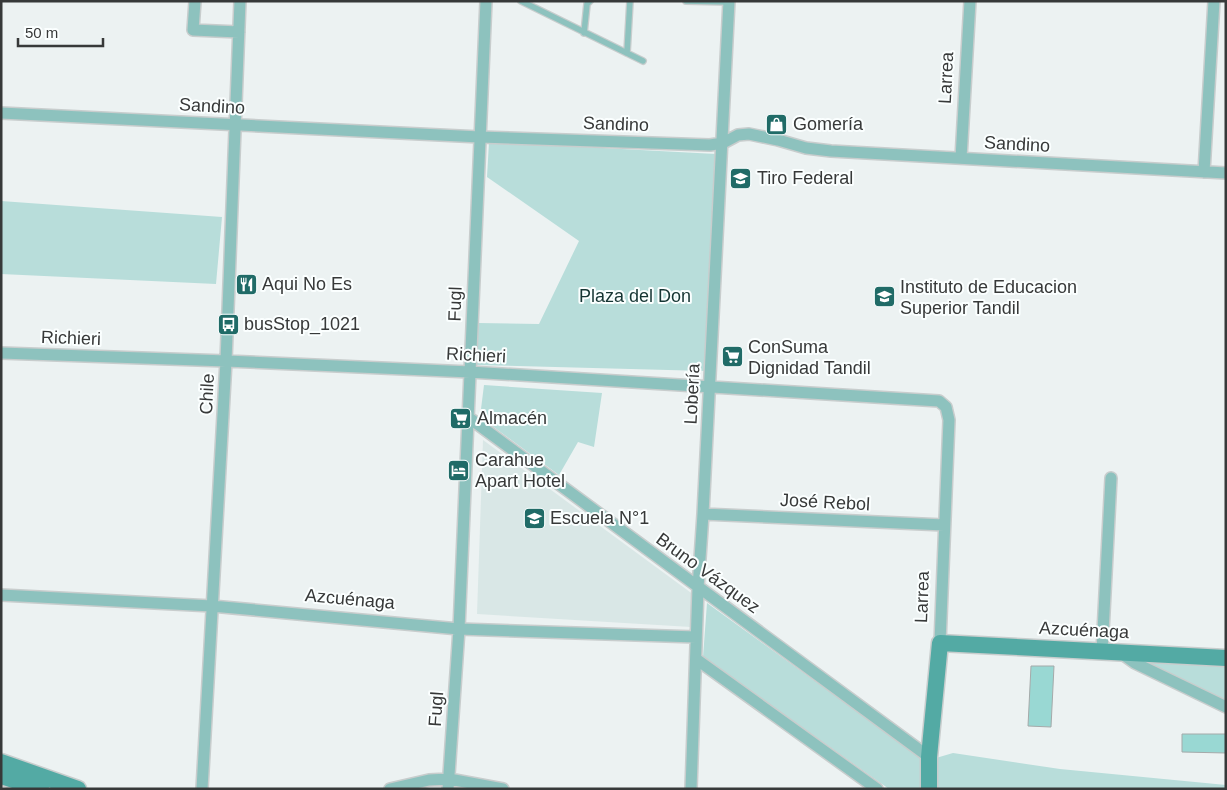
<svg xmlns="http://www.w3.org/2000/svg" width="1227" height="790" font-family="Arial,sans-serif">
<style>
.built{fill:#d9e7e6}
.green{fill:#b8ddda}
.building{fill:#99d8d3;stroke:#a5aaaa}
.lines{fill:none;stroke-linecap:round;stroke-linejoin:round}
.service-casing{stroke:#c8cdcd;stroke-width:8}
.minor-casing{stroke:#c8cdcd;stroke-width:14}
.secondary-casing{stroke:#c8cdcd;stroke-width:19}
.service{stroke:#8dc2be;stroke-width:5.5}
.minor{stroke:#8dc2be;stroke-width:11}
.secondary{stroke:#53aaa4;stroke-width:16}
.labels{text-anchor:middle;stroke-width:4;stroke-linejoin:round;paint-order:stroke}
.street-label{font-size:18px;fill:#373939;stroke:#fbffff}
.poi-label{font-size:18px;fill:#373939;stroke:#fbffff;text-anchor:start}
.park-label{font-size:18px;fill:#153533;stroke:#fbffff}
</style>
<rect width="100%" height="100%" fill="#ecf2f2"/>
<path class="built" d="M483,440L694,595L691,627L477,614Z"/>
<path class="green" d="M489,142L716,154L706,371L477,365L478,323L539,324L579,241L487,177Z
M1,201L222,217L216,284L1,274Z
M484,385L602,393L594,447L578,442L559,475L480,417Z
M707,603L924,760L922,789H889L703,657Z
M1138,660L1226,666V702Z
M953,753L1060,769L1226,785V789H938L936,758Z"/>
<path class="building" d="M1031,666H1054L1051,727L1028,726Z
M1182,734H1226V753L1182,752Z"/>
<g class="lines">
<defs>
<path id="service" d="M521,1L643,61
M686,1L729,2
M584,33L587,4L590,1
M627,53L630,1"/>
<path id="minor" d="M195,1L193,30L239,32
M1,113L480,137L710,145L723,143L738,135L749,134L778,140L806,148L831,151L1226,173
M961,158L970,1
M1204,172L1214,1
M1,353L226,361L470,372L939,401L946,407L949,420L940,643
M468,417L929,757
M703,514L944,525
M1,595L212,606L459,629L696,637
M1102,651L1111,478
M1121,653L1135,663L1226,707
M696,659L877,789
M202,789L226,361L240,1
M390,789L429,780L449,779L503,789
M448,789L459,629L486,1
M691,789L698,588L703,514L729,1"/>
<path id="secondary" d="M1,762L78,789
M1,776L41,789
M929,789V757L940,643L1226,658"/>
</defs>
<use href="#service" class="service-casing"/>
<use href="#minor" class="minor-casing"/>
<use href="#secondary" class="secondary-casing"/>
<use href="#service" class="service"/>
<use href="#minor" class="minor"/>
<use href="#secondary" class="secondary"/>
</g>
<defs>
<symbol id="shop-square" viewBox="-11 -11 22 22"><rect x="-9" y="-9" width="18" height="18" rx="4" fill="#206b67" stroke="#fbffff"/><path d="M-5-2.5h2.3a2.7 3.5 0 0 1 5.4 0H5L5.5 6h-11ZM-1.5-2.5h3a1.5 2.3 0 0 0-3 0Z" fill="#fff"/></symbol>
<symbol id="school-square" viewBox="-11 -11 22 22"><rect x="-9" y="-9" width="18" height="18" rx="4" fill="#206b67" stroke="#fbffff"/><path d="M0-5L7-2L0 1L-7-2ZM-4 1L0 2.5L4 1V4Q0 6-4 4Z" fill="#fff"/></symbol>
<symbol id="restaurant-square" viewBox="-11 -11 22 22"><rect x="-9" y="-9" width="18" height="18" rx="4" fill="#206b67" stroke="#fbffff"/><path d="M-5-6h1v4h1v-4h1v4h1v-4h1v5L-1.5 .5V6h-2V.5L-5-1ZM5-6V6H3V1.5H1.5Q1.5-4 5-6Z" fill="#fff"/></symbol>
<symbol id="bus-square" viewBox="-11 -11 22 22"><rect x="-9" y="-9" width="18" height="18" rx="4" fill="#206b67" stroke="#fbffff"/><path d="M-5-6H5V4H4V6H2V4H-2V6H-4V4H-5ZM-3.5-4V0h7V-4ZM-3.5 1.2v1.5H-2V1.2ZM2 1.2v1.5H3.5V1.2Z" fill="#fff"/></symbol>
<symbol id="supermarket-square" viewBox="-11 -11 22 22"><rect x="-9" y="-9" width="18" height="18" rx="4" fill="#206b67" stroke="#fbffff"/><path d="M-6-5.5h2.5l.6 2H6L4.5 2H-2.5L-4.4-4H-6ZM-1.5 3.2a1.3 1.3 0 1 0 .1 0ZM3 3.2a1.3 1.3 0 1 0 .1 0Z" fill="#fff"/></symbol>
<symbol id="hotel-square" viewBox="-11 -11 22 22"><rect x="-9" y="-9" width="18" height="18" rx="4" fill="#206b67" stroke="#fbffff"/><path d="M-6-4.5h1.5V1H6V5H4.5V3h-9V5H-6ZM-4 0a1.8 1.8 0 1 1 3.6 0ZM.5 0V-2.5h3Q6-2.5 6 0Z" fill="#fff"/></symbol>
</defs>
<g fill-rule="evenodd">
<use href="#shop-square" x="764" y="112" width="25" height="25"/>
<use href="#school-square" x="728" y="166" width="25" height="25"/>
<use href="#restaurant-square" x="234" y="272" width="25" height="25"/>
<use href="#school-square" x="872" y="284" width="25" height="25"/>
<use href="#bus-square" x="216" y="312" width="25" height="25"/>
<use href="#supermarket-square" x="720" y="344" width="25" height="25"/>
<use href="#supermarket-square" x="448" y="406" width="25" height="25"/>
<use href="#hotel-square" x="446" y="458" width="25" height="25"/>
<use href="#school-square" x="522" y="506" width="25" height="25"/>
</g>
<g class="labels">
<g class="street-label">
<text transform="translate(946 78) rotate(-87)" y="6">Larrea</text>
<text transform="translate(212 106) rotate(3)" y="6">Sandino</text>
<text transform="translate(616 124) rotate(2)" y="6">Sandino</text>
<text transform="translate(1017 144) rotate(3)" y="6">Sandino</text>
<text transform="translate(455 304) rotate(-88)" y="6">Fugl</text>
<text transform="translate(71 338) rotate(2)" y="6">Richieri</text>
<text transform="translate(476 355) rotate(3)" y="6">Richieri</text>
<text transform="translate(207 394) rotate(-87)" y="6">Chile</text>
<text transform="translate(692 394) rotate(-87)" y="6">Lobería</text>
<text transform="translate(825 502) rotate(3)" y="6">José Rebol</text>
<text transform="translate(708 573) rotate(36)" y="6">Bruno Vázquez</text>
<text transform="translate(922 597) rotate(-88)" y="6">Larrea</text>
<text transform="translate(350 599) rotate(5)" y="6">Azcuénaga</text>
<text transform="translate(1084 630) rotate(3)" y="6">Azcuénaga</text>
<text transform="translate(436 709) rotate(-86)" y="6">Fugl</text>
</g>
<g class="poi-label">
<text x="793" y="130">Gomería</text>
<text x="757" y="184">Tiro Federal</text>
<text x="262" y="290">Aqui No Es</text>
<text x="900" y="293">Instituto de Educacion<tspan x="900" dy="21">Superior Tandil</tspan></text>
<text x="244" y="330">busStop_1021</text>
<text x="748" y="353">ConSuma<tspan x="748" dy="21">Dignidad Tandil</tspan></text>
<text x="477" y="424">Almacén</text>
<text x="475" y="466">Carahue<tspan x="475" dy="21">Apart Hotel</tspan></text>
<text x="550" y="524">Escuela N°1</text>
</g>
<g class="park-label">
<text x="635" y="302">Plaza del Don</text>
</g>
</g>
<rect width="1227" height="790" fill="none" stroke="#373939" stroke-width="5"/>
<path d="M18 38v8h85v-8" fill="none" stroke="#373939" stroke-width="2.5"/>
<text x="25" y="38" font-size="15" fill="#373939" stroke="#fbffff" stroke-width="4" paint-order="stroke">50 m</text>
</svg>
